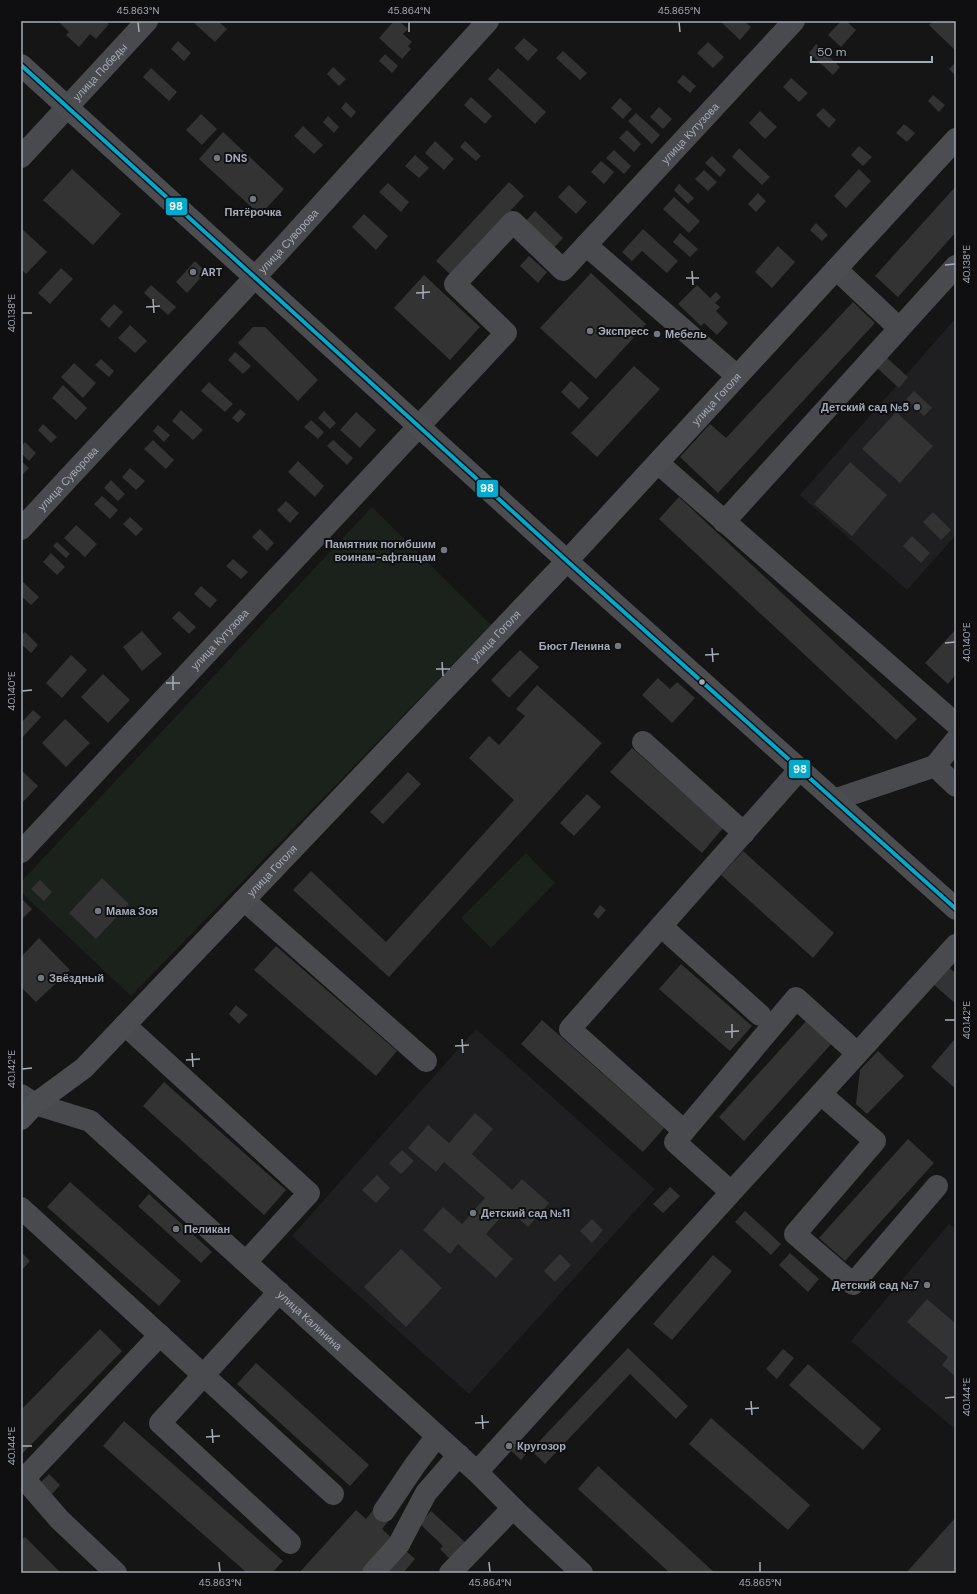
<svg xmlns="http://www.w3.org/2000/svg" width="977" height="1594" font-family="'DM Sans',sans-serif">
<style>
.built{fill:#1f1f21}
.green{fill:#1b221b}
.building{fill:#333334}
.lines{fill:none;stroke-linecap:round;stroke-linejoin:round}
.minor{stroke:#494a4e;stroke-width:22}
.major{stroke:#4b4d50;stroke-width:22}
.bus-1-casing{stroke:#0f0f11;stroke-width:7}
.bus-1{stroke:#00a9ce;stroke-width:4}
.ticks{fill:none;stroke:#a5acb7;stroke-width:1.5}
.poi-dot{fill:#73777e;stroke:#0f0f11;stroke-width:1.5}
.bus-dot{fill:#a5acb7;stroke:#0f0f11;stroke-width:1.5}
.labels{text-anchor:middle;stroke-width:4;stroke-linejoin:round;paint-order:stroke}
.street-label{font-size:11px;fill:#a5acb7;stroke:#0f0f11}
.poi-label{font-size:11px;font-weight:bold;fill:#a5acb7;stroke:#0f0f11;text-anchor:start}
.line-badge{stroke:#0f0f11;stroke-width:1.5}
.badge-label{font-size:11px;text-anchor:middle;font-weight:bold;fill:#fff}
.neatline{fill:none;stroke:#a5acb7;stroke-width:1.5}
.ticks-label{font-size:10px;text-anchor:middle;fill:#a5acb7}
</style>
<rect width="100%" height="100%" fill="#151515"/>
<path class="built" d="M956,318V535L907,590L800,495Z
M476,1029L655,1189L469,1394L292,1236Z
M949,1224L956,1229V1430L851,1341Z"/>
<path class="green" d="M372,507L491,625L131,996L21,892V882Z
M526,853L555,883L491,948L461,918Z"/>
<path class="building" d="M58,21H105L109,24L96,39L90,34L79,47L66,35L69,32Z
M194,21H218L227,29L215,42L193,22Z
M394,21H399L408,29L403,34L412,42L408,46L411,49L402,59L379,38Z
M723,21H744L751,27L740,40L722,23Z
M841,21H846L856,30L841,47L828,35Z
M933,21H956V51L929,25Z
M524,38L538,50L528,61L514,48Z
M178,41L191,53L184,61L171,49Z
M708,42L724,57L713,68L697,53Z
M816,44L840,67L833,75L809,53Z
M563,51L587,73L580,80L556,58Z
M385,54L398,66L392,73L379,61Z
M956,62V76L949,69Z
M333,67L346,79L339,86L327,74Z
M151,68L177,92L169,101L143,77Z
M498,68L546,112L535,124L488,79Z
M683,75L696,86L690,93L677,82Z
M791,78L808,93L799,102L783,87Z
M933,95L945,105L939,112L928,101Z
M471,97L492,116L485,124L464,105Z
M620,98L632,109L623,119L611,108Z
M346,102L356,112L351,118L341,108Z
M659,107L672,119L663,129L650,117Z
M823,108L836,120L829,128L816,115Z
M760,111L777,127L765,139L749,123Z
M636,113L660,135L652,144L628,121Z
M201,114L217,129L202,145L186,130Z
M328,116L339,127L334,133L323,122Z
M904,124L915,133L907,142L896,133Z
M303,126L323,145L314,154L294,136Z
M627,130L641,144L634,152L619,138Z
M223,132L284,189L260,215L199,159Z
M435,141L454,159L444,170L425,153Z
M465,141L481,156L476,161L460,147Z
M859,146L872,157L863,166L851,155Z
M739,148L770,177L762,185L732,157Z
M614,150L631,166L624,174L606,158Z
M415,155L429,168L419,178L405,166Z
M712,156L726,170L720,177L705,163Z
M601,161L614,172L604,184L591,172Z
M72,169L121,214L93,245L43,200Z
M859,169L871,181L846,208L834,196Z
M704,170L717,182L708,191L695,179Z
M509,182L524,196L451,275L436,261Z
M388,183L409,202L401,212L379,192Z
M679,184L694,198L688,204L674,190Z
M569,185L587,202L576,214L558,197Z
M956,186V232L898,297L875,276Z
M758,193L766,201L756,212L748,204Z
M674,197L700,221L689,233L663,209Z
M535,211L563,238L552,250L524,223Z
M364,214L388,236L376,250L352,227Z
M816,223L828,235L822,241L810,230Z
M21,228L47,252L26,274L21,269Z
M643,229L678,261L667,273L642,251L632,261L622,252Z
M680,233L698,249L690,257L673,242Z
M778,246L795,262L772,288L755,272Z
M529,256L547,272L538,283L520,266Z
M195,261L206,272L187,293L176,282Z
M61,268L73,279L50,304L38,293Z
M591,273L646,324L596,379L540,328Z
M424,275L480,327L450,360L394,308Z
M151,285L176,307L168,315L144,293Z
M697,285L710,298L716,292L721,297L715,303L720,307L716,311L728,323L717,335L704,323L701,326L678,304Z
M853,302L875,323L718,493L680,457L710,424L726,438Z
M114,304L123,312L109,328L100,319Z
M130,325L147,341L135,353L118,338Z
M253,327H265L318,380L298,401L238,343Z
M235,352L251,366L243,374L228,360Z
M886,357L908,377L899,388L877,368Z
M101,359L114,371L109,377L95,365Z
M74,363L96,383L83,398L61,377Z
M634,366L660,389L597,457L571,433Z
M571,381L589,398L579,409L561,392Z
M209,382L233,404L225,412L201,391Z
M63,385L87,408L76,420L52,398Z
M914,391L932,408L924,416L906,399Z
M240,409L246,414L238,423L232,418Z
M181,410L203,430L193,440L172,421Z
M324,411L336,423L330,429L318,418Z
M356,412L376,430L360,448L340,430Z
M896,412L933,446L900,483L862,449Z
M311,420L324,432L318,439L304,427Z
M43,424L57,437L51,443L38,430Z
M158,425L170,435L164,442L153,431Z
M153,440L174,460L166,469L144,449Z
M333,440L353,458L347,465L327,446Z
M25,442L36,453L29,461L21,453V447Z
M21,461L29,468L21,476Z
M298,461L324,486L315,497L288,472Z
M850,462L887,495L852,536L814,504Z
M130,468L145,481L136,490L122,477Z
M111,480L125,494L118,501L104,488Z
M102,496L118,510L110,519L94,504Z
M679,497L917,719L896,740L659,519Z
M286,501L299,513L290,523L277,510Z
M933,512L951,530L941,540L923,522Z
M130,517L143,529L136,536L123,524Z
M76,525L97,544L85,557L64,538Z
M260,529L274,543L267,551L252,537Z
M912,536L930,553L921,563L903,546Z
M57,542L70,554L66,558L53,546Z
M51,553L65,567L57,575L43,562Z
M233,559L248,572L241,579L226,566Z
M23,582L39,597L31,605L21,596V584Z
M201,586L217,600L210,608L194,594Z
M179,611L196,627L189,634L172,618Z
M956,629V674L948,684L925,663Z
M142,631L162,654L142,671L123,647Z
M25,632L38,645L31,653L21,644V636Z
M520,650L539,667L509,698L491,680Z
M71,655L87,670L62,698L46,683Z
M103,674L130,700L108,723L81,697Z
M658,678L670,689L677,682L695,698L672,723L642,695Z
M537,685L602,743L389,977L293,890L311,871L386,942L514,800L469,758L489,736L499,745L525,716L516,709Z
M33,710L41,717L22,738L21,723Z
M65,719L90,743L66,767L42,743Z
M632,748L723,828L702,853L610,772Z
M21,770L38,786L21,804Z
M408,772L421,784L383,824L370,812Z
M587,794L601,807L574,836L560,823Z
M743,851L834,933L813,958L721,875Z
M102,878L129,904L96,939L69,913Z
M40,880L52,892L44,901L31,889Z
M23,900L32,909L21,920V902Z
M600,905L606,910L598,919L593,914Z
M39,938L70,970L36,1002L21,987V957Z
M276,946L397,1051L376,1076L254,970Z
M681,964L752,1026L730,1051L659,989Z
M948,967L956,973V1004L933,984Z
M236,1005L248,1015L239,1024L229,1014Z
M808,1019L833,1042L744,1141L719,1117Z
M542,1020L664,1128L643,1152L521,1044Z
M954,1040L956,1042V1089L931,1067Z
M878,1051L904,1076L867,1114L856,1104L860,1070Z
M164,1082L286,1190L264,1215L143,1106Z
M475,1113L493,1129L472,1154L512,1190L522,1179L549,1203L528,1227L508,1209L486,1234L513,1259L496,1278L458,1244L450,1254L423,1230L443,1207L462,1224L485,1198L444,1162L436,1172L408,1148L428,1125L449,1143Z
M908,1139L934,1163L845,1261L819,1238Z
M402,1150L414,1161L401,1174L389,1163Z
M377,1175L390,1188L376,1203L362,1190Z
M70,1182L181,1281L159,1306L47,1207Z
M670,1187L680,1196L663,1213L653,1204Z
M149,1194L212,1252L201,1263L138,1206Z
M745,1211L781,1244L771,1255L735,1222Z
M592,1219L603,1230L592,1243L580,1231Z
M401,1249L442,1288L406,1327L364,1287Z
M21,1252L30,1261L21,1271Z
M790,1253L819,1279L808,1292L779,1265Z
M560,1254L571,1265L555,1282L544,1271Z
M713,1255L732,1271L672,1340L653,1324Z
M927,1299L956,1324V1377L942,1365L948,1357L907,1322Z
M100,1329L122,1351L21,1455V1410Z
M628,1348L688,1406L676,1419L630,1374L545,1464L531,1450Z
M783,1349L794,1358L777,1379L766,1369Z
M256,1363L369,1465L350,1486L237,1384Z
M808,1364L881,1429L863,1450L789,1385Z
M711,1418L810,1505L788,1530L689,1444Z
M124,1421L283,1561L272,1573H247L103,1446Z
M515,1442L527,1452L521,1460L509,1449Z
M598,1466L715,1573H670L578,1489Z
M49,1474L60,1485L52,1494L40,1483Z
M377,1505L391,1518L382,1529L395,1541L366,1573H299L356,1510L366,1519Z
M431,1511L465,1542L450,1559L440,1549L443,1546L420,1524Z
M956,1517V1570L953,1573H906Z
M25,1537L61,1573H21V1540Z
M403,1548L415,1559L403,1573H381Z"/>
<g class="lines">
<g class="minor">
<path id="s1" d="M21,157L147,21"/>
<path d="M586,245L737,376"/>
<path d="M836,269L899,328"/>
<path d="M658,463L956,724"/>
<path d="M724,522L956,266"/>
<path id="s2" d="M21,529L283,247L488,21"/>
<path d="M643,742L744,833"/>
<path d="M935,766L956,740"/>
<path d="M834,800L935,766L956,786"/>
<path id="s3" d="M21,852L506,333L455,284L513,222L563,270L794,21"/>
<path d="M244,900L426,1061"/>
<path d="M661,926L760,1015"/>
<path d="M125,1025L309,1193L246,1262"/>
<path d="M821,1094L875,1141L795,1234L853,1284L937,1186"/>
<path id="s4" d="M21,1095L35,1104L90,1121L477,1472L518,1513L582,1573"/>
<path d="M684,1131L570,1029L800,769"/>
<path d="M731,1192L675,1142L796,998L857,1053"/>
<path d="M21,1208L333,1494"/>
<path d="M279,1292L160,1423L290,1543"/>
<path d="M477,1472L956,945"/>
<path d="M21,1475L59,1519L116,1573"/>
<path d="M21,1482L160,1335"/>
<path d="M384,1511L415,1465L437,1436"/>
<path d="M373,1573L399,1544L426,1493L459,1455"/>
<path d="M450,1573L513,1508"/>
</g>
<g class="major">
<path d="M21,65L567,561L956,909"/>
<path id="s5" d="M21,1119L35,1104L84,1068L567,561L956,139"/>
</g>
<defs>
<path id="bus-1" d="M21,65L567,561L956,909"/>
</defs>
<use href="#bus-1" class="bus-1-casing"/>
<use href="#bus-1" class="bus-1"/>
</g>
<path class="ticks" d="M138,22L139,32M409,22V32M679,22L680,32M945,265L955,264M692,271L693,285M686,278H699M423,285V299M416,293L430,292M153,299L154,313M146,307L160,306M22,313H32M945,643L955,642M712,648L713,662M705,655L719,654M442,662L443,676M436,669H450M173,676V690M166,683H180M22,691L32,690M945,1020H955M732,1024V1038M725,1032L739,1031M462,1039L463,1053M455,1046L469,1045M192,1053L193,1067M186,1060L200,1059M22,1069L32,1068M945,1398L955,1397M751,1401L752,1415M745,1409L759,1408M482,1415L483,1429M475,1423L489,1422M212,1429L213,1443M206,1437L220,1436M22,1446H32M219,1562L220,1572M489,1562L490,1572M760,1562V1572"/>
<g class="poi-dot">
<circle cx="217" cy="158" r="4"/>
<circle cx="253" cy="199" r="4"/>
<circle cx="193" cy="272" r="4"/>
<circle cx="590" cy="331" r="4"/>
<circle cx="657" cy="334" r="4"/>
<circle cx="917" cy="407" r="4"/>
<circle cx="444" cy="550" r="4"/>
<circle cx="618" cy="646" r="4"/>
<circle cx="98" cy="911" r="4"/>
<circle cx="41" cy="978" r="4"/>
<circle cx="473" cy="1213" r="4"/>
<circle cx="176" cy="1229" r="4"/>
<circle cx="927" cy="1285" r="4"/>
<circle cx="509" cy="1446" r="4"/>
</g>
<circle class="bus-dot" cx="702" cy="682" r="3.5"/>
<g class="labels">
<g class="street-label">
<text dy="4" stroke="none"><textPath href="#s1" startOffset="116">улица Победы</textPath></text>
<text dy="4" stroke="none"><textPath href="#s3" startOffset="1122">улица Кутузова</textPath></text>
<text dy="4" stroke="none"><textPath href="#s2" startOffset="393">улица Суворова</textPath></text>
<text dy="4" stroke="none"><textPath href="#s5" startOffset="1002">улица Гоголя</textPath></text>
<text dy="4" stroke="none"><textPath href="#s2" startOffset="69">улица Суворова</textPath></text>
<text dy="4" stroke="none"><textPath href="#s5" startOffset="678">улица Гоголя</textPath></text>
<text dy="4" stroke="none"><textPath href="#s3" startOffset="291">улица Кутузова</textPath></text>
<text dy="4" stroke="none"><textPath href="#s5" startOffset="354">улица Гоголя</textPath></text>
<text dy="4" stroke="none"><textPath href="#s4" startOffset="371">улица Калинина</textPath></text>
</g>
<g class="poi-label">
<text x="225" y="162">DNS</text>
<text x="253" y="216" text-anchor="middle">Пятёрочка</text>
<text x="201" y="276">ART</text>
<text x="598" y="335">Экспресс</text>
<text x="665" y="338">Мебель</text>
<text x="909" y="411" text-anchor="end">Детский сад №5</text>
<text x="436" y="548" text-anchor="end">Памятник погибшим<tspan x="436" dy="13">воинам-афганцам</tspan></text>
<text x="610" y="650" text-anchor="end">Бюст Ленина</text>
<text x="106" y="915">Мама Зоя</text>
<text x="49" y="982">Звёздный</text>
<text x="481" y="1217">Детский сад №11</text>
<text x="184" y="1233">Пеликан</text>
<text x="919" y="1289" text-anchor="end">Детский сад №7</text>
<text x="517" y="1450">Кругозор</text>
</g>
</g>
<g class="line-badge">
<rect x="165" y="197" width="23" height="19" rx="4" fill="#00a9ce"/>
<rect x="476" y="479" width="23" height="19" rx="4" fill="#00a9ce"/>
<rect x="788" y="759" width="23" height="20" rx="4" fill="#00a9ce"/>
</g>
<g class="badge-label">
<text x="176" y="210">98</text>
<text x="487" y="492">98</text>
<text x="800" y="773">98</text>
</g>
<rect width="977" height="1594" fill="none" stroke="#0f0f11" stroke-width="44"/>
<path d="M811 56v6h121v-6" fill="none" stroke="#a5acb7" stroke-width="2"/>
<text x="817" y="56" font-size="12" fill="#a5acb7" stroke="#0f0f11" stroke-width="3" paint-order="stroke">50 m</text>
<rect x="22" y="22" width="933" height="1550" class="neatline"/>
<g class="ticks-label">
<text x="138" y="14">45.863°N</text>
<text x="409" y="14">45.864°N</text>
<text x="679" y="14">45.865°N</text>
<text transform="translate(966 264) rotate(-90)" y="4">40.138°E</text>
<text transform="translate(11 313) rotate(-90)" y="4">40.138°E</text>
<text transform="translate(966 642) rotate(-90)" y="4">40.140°E</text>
<text transform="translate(11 691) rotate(-90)" y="4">40.140°E</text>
<text transform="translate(966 1020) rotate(-90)" y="4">40.142°E</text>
<text transform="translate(11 1069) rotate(-90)" y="4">40.142°E</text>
<text transform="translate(966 1397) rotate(-90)" y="4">40.144°E</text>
<text transform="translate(11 1446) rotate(-90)" y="4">40.144°E</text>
<text x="220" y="1586">45.863°N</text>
<text x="490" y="1586">45.864°N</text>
<text x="760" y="1586">45.865°N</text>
</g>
</svg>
